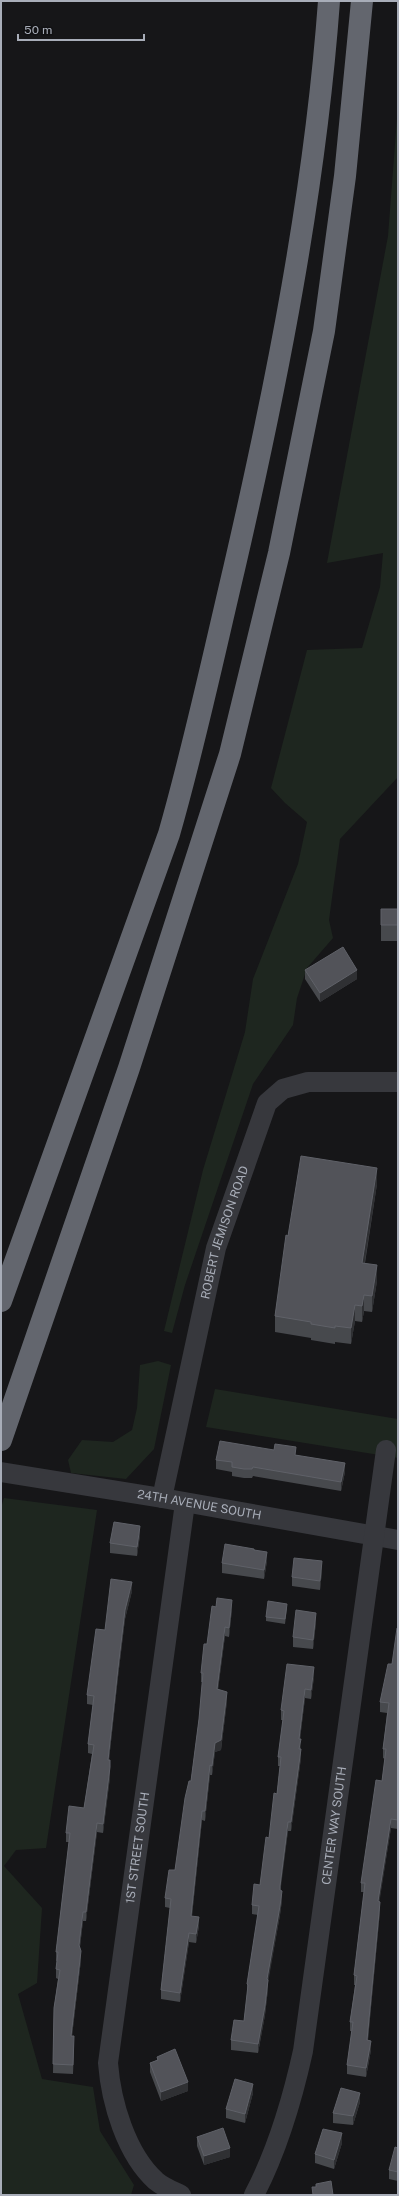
<svg xmlns="http://www.w3.org/2000/svg" width="399" height="2196" font-family="'Public Sans',sans-serif">
<style>
.green{fill:#1e261f}
.lines{fill:none;stroke-linecap:round;stroke-linejoin:round}
.street{stroke:#37383d;stroke-width:20}
.highway{stroke:#63666e;stroke-width:22}
.wall{fill:#47494d}
.shaded-wall{fill:#2f3033}
.building{fill:#525359;stroke:#5f6168}
.labels{text-anchor:middle;stroke-width:3;stroke-linejoin:round;paint-order:stroke}
.street-label{font-size:12px;fill:#a8adb8;stroke:#111113}
</style>
<rect width="100%" height="100%" fill="#161618"/>
<path class="green" d="M398,105V777L340,839L329,920L333,938L307,968L297,998L293,1025L253,1084L185,1285L172,1333L164,1331L203,1170L245,1032L253,979L298,864L307,822L285,803L271,788L307,650L362,648L380,587L383,553L327,563L388,236Z
M158,1361L171,1365L154,1449L126,1479L71,1473L68,1460L82,1440L113,1442L132,1430L137,1408L140,1365Z
M215,1389L398,1419V1458L206,1427Z
M4,1498L97,1510L46,1848L16,1850L4,1866L42,1908L37,1983L18,1994L42,2079L93,2087L100,2131L134,2185L131,2195H1V1508Z"/>
<g class="lines">
<g class="street">
<path id="s1" d="M1,1472L162,1498L398,1540"/>
<path id="s2" d="M162,1498L216,1248L267,1103L283,1089L308,1082H398"/>
<path id="s3" d="M181,2195C173,2191 163,2187 156,2181C126,2154 111,2102 108,2063L185,1503"/>
<path id="s4" d="M254,2195C278,2149 292,2101 303,2051L386,1450"/>
</g>
<path class="highway" d="M1,1301L169,834C194,747 213,658 234,569C277,383 315,192 329,1
M1,1440L129,1068L230,754L279,553L324,331L345,176L362,1"/>
</g>
<path class="wall" d="M381,909H398V941H381Z
M305,970L357,979L320,1002L305,979Z
M377,1184L365,1263L377,1281L372,1312L364,1311L362,1322L355,1321L351,1344L335,1342V1344L311,1340V1338L275,1332V1316L288,1236Z
M296,1455L345,1472L341,1491L253,1476L252,1478H244L232,1476V1472L216,1469V1460Z
M140,1535L137,1556L110,1553V1543Z
M254,1550L267,1561L264,1579L222,1573V1563Z
M322,1571L320,1590L292,1586V1577Z
M132,1591L125,1619L118,1677L109,1760L110,1769V1777L103,1833L97,1832L86,1921H83L80,1947L81,1960L72,2036L74,2046L73,2074L53,2073L54,2008L58,1979L56,1978V1969L57,1961H56V1952L69,1842H66V1833L84,1808L92,1754L88,1753V1744L93,1705L87,1704V1695L105,1630Z
M287,1608L285,1624L266,1621V1617Z
M232,1609L229,1637L225,1636L218,1689L227,1701L221,1750L215,1752L212,1775H210L205,1821L202,1820L192,1916L199,1926L196,1943L189,1942L180,2002L161,1999V1990L170,1908L165,1907V1898L175,1870L191,1781L199,1719L203,1682H201V1673L207,1644Z
M316,1622L313,1649L293,1647V1637Z
M398,1628V1829L391,1828L379,1902L380,1911L368,2040L371,2050L366,2077L347,2074V2065L352,2031H350V2022L355,1985H354V1975L364,1892H361V1883L382,1781L385,1759L383,1758V1749L387,1713L380,1712V1702L392,1664Z
M314,1677L311,1699L305,1698L300,1739L301,1758L297,1787L291,1831H288L280,1890L282,1900L280,1915L268,1980V1989L265,2015L258,2053L231,2050V2040L244,2021L247,1994V1984L258,1915L252,1914V1905L260,1885L269,1838L277,1794L280,1766H278V1757L283,1720H281V1710Z
M157,2057L188,2091L161,2101L150,2072V2063L157,2060Z
M253,2093L245,2123L226,2118V2109Z
M360,2102L353,2125L333,2123V2113Z
M197,2137L230,2157L204,2165L197,2146Z
M342,2143L334,2169L315,2163V2154Z
M398,2148V2181L389,2179V2170Z"/>
<path class="shaded-wall" d="M357,970V979L320,1002V993Z
M377,1168V1184L362,1279V1263Z
M377,1265V1281L372,1312V1296Z
M364,1295V1311L362,1322V1306Z
M355,1305V1321L351,1344V1328Z
M345,1463V1472L341,1491V1482Z
M140,1526V1535L137,1556V1547Z
M267,1552V1561L264,1579V1570Z
M322,1561V1571L320,1590V1581Z
M132,1582V1591L125,1619L118,1677L108,1769V1760L118,1668L125,1610Z
M232,1600V1609L229,1637V1628Z
M316,1613V1622L313,1649V1640Z
M225,1627V1636L217,1698V1689Z
M314,1667V1677L311,1699V1690Z
M305,1689V1698L299,1748V1739Z
M227,1692V1701L221,1750L215,1752L212,1775V1766L215,1743Z
M301,1749V1758L291,1831V1822Z
M110,1760V1777L103,1833V1824Z
M210,1765V1775L205,1821V1811Z
M202,1811V1820L191,1925V1916Z
M391,1819V1828L378,1911V1901Z
M288,1822V1831L280,1895V1886Z
M97,1823V1832L86,1921V1912Z
M282,1891V1900L280,1915L267,1989V1979Z
M380,1902V1911L367,2049V2040Z
M83,1912V1921L79,1954V1945Z
M199,1917V1926L196,1943V1934Z
M189,1933V1942L180,2002V1993Z
M81,1951V1960L71,2045V2036Z
M268,1980V1989L265,2015L258,2053V2044Z
M371,2041V2050L366,2077V2068Z
M188,2082V2091L161,2101V2092Z
M253,2084V2093L245,2123V2114Z
M360,2093V2102L353,2125V2116Z
M342,2133V2143L334,2169V2160Z
M230,2148V2157L204,2165V2156Z"/>
<path class="building" d="M381,909H398V925H381Z
M343,947L357,970L320,993L305,970Z
M301,1156L377,1168L362,1263L377,1265L372,1296L364,1295L362,1306L355,1305L351,1328L335,1326V1328L311,1324V1322L275,1316L286,1235L288,1236Z
M220,1441L274,1450L275,1444L296,1447L295,1455L345,1463L341,1482L253,1467L252,1469H244L232,1467V1462L216,1460Z
M114,1522L140,1526L137,1547L110,1543Z
M225,1544L254,1549V1550L267,1552L264,1570L222,1563Z
M294,1558L322,1561L320,1581L292,1577Z
M111,1579L132,1582L125,1610L118,1668L108,1760H110V1767L103,1824L97,1823L86,1912H83L79,1945L81,1951L71,2036H74L73,2065L53,2064L54,2008L60,1970L56,1969L58,1952H56L70,1833H66L69,1806L84,1808L94,1745L88,1744L94,1696L87,1695L96,1629L105,1630Z
M217,1598L232,1600L229,1628L225,1627L217,1689L227,1692L221,1740L215,1743L212,1766L210,1765L205,1811H202L191,1916L199,1917L196,1934L189,1933L180,1993L161,1990L171,1899L165,1898L169,1870H175L185,1798L189,1781H191L199,1719L203,1673H201L204,1644H207L212,1606L216,1607Z
M268,1601L287,1604L285,1619L266,1617Z
M296,1610L316,1613L313,1640L293,1637Z
M397,1628H398V1820L391,1819L378,1901L380,1902L367,2040L371,2041L366,2068L347,2065L353,2022H350L357,1976L354,1975L365,1883H361L376,1780L382,1781L386,1749H383L389,1703L380,1702L388,1664H392Z
M287,1664L314,1667L311,1690L305,1689L299,1739H301L299,1749H301L297,1778L291,1822H288L280,1886V1890L282,1891L280,1906L267,1979L268,1980L265,2006L258,2044L231,2040L234,2020L244,2021L248,1985L247,1984L259,1906L252,1905L254,1884L260,1885L266,1837L269,1838L274,1793L277,1794L281,1757H278L284,1711L281,1710Z
M175,2049L188,2082L161,2092L150,2063L158,2060L157,2057Z
M235,2079L253,2084L245,2114L226,2109Z
M341,2088L360,2093L353,2116L333,2113Z
M223,2128L230,2148L204,2156L197,2137Z
M323,2129L342,2133L334,2160L315,2154Z
M395,2147L398,2148V2172L389,2170Z
M331,2181L333,2195H313L312,2187H316V2184Z"/>
<g class="labels">
<g class="street-label">
<text dy="4" stroke="none"><textPath href="#s2" startOffset="273">ROBERT JEMISON ROAD</textPath></text>
<text dy="4" stroke="none"><textPath href="#s1" startOffset="201">24TH AVENUE SOUTH</textPath></text>
<text dy="4" stroke="none"><textPath href="#s4" startOffset="380">CENTER WAY SOUTH</textPath></text>
<text dy="4" stroke="none"><textPath href="#s3" startOffset="376">1ST STREET SOUTH</textPath></text>
</g>
</g>
<rect width="399" height="2196" fill="none" stroke="#a8adb8" stroke-width="4"/>
<path d="M18 34v6h126v-6" fill="none" stroke="#a8adb8" stroke-width="2"/>
<text x="24" y="34" font-size="12" fill="#a8adb8" stroke="#111113" stroke-width="3" paint-order="stroke">50 m</text>
</svg>
